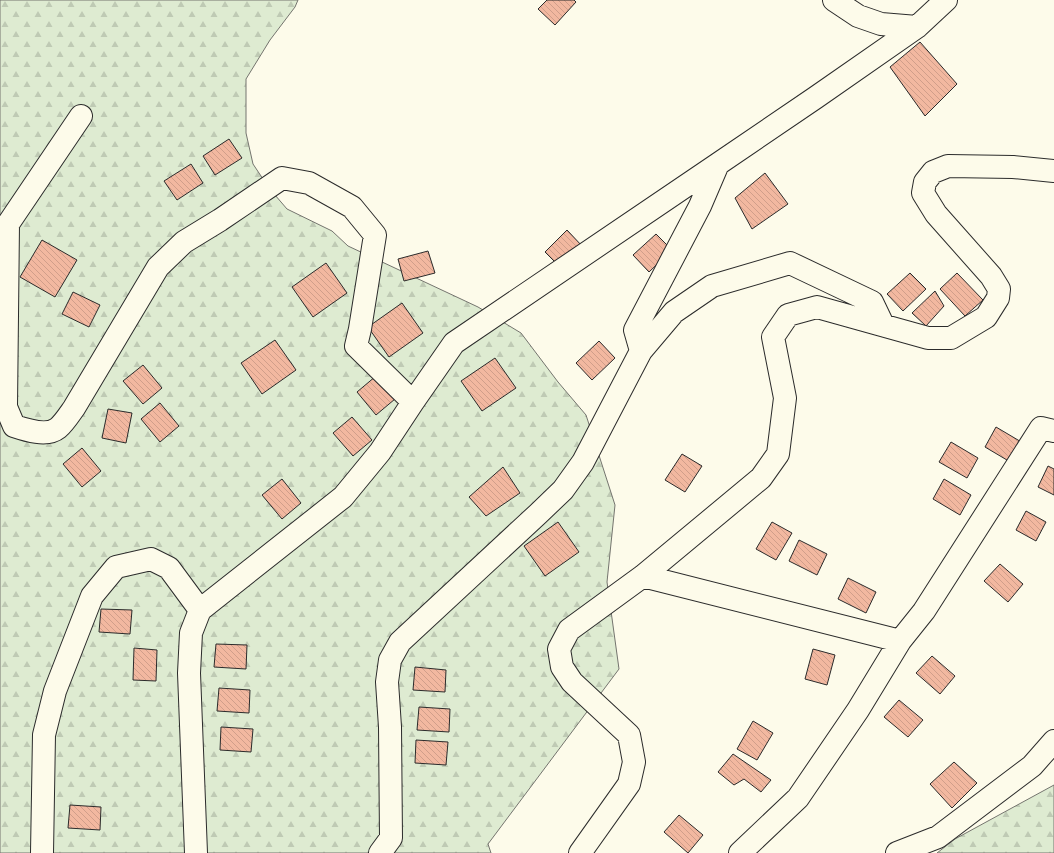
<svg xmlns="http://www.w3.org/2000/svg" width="1054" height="853" font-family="Karla,sans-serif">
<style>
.forest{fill:url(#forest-firs);stroke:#74746e}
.building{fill:url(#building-back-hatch);stroke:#2b2b2b}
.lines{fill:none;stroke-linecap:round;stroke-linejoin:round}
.minor-casing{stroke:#2b2b2b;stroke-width:24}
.minor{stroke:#fdfbea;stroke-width:22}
</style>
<defs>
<pattern id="forest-firs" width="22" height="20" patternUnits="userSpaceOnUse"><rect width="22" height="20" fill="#deebd1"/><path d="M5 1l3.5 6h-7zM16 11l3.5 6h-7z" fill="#bfcab4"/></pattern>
<pattern id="building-back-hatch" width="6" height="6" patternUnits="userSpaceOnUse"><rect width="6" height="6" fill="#f2b8a0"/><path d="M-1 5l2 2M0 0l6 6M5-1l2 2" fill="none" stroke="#d09e8a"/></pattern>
</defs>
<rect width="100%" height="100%" fill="#fdfbea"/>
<path class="forest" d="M0,0H298L295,7L270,40L246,79V133L253,164L269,188L287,209L332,231L348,246L478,307L521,333L558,382L586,415L615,505L607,582L619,669L488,844L491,853H0Z
M1054,785V853H937L955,839Z"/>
<path class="building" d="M547,0H574L576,2L555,25L538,9Z
M920,42L957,84L925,116L890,67Z
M229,139L242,158L215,175L203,156Z
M191,164L203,183L177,200L164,181Z
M765,173L788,204L752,229L735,198Z
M567,230L583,247L561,268L545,252Z
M656,234L672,250L649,272L633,255Z
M42,240L77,260L55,297L20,277Z
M428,251L435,273L404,281L398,259Z
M326,263L347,293L313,317L292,287Z
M910,273L926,289L903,311L887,294Z
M957,273L983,300L965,316L940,289Z
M935,291L944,306L926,326L912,313Z
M73,292L100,305L89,327L62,314Z
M402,303L423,333L389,357L368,327Z
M275,340L296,370L262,394L241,363Z
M599,341L615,358L592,380L576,363Z
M495,358L516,388L482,411L461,381Z
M143,365L162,388L143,404L123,381Z
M376,376L395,399L376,415L357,392Z
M160,403L179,426L160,442L141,419Z
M108,409L132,413L126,443L102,438Z
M352,417L372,440L353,456L333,433Z
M996,427L1023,443L1012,463L985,447Z
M951,442L978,458L967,478L939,462Z
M82,448L101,471L82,487L63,464Z
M682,454L702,466L685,492L665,480Z
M1048,466L1054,469V495L1038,487Z
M503,467L520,493L486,516L469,497Z
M282,479L301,503L282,519L262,495Z
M944,479L971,495L960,515L933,499Z
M1026,511L1046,522L1036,541L1016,530Z
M558,522L579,552L545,576L524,546Z
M772,522L792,533L776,560L756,549Z
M799,540L827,554L817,575L789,561Z
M1000,564L1023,584L1008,602L984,581Z
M848,578L876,592L866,613L838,599Z
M101,609L132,610L130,634L99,632Z
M216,644L247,645L246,669L214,667Z
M134,648L157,650L156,681L133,680Z
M813,649L835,655L827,685L805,679Z
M932,656L955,676L940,694L916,673Z
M415,667L446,670L445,692L413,690Z
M219,688L250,690L249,713L217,711Z
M899,700L923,720L908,737L884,717Z
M419,707L450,709L449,732L417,730Z
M753,721L773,733L757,760L737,749Z
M221,727L253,729L251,752L220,750Z
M416,740L448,742L446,765L415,763Z
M733,754L771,780L761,792L744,779L734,785L718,772Z
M954,762L977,783L952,808L930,784Z
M70,805L101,807L100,830L68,828Z
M679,815L703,835L688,853L664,832Z"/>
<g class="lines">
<defs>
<path id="minor" d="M834,0L858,16L881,24L917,27
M81,116L8,224L6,407L14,426C26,430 47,437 58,428C64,423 69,415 74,408L158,267L184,242L220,220L282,178L309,183L352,207L375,235L360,329L356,346L413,402L380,452L343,497L200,610L191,633L189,673L196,853
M641,351L635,330L700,206L718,164L815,98L917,27L946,0
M413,402L454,343L718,164
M643,576L900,641
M42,853L44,735L55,691L92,596L116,567L151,559L169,568L200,610
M380,853L391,838L390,727L387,682L390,660L400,642L538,514L563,490L583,462L641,351L674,312L712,286L790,263L872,302L883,325
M580,853L629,784L634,762L629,735L572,682L562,667L559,649L569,630L643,576L761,478L778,454L785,398L773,337L788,315L817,307L928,338H951L986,317L998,298L999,289L991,276L936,214L923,193L925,182L933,172L948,166L1013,167L1054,171
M740,853L798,798L858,710L900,641L924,611L1041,428L1054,431
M897,853L938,837L1032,766L1054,741"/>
</defs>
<use href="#minor" class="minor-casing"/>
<use href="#minor" class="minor"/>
</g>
</svg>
